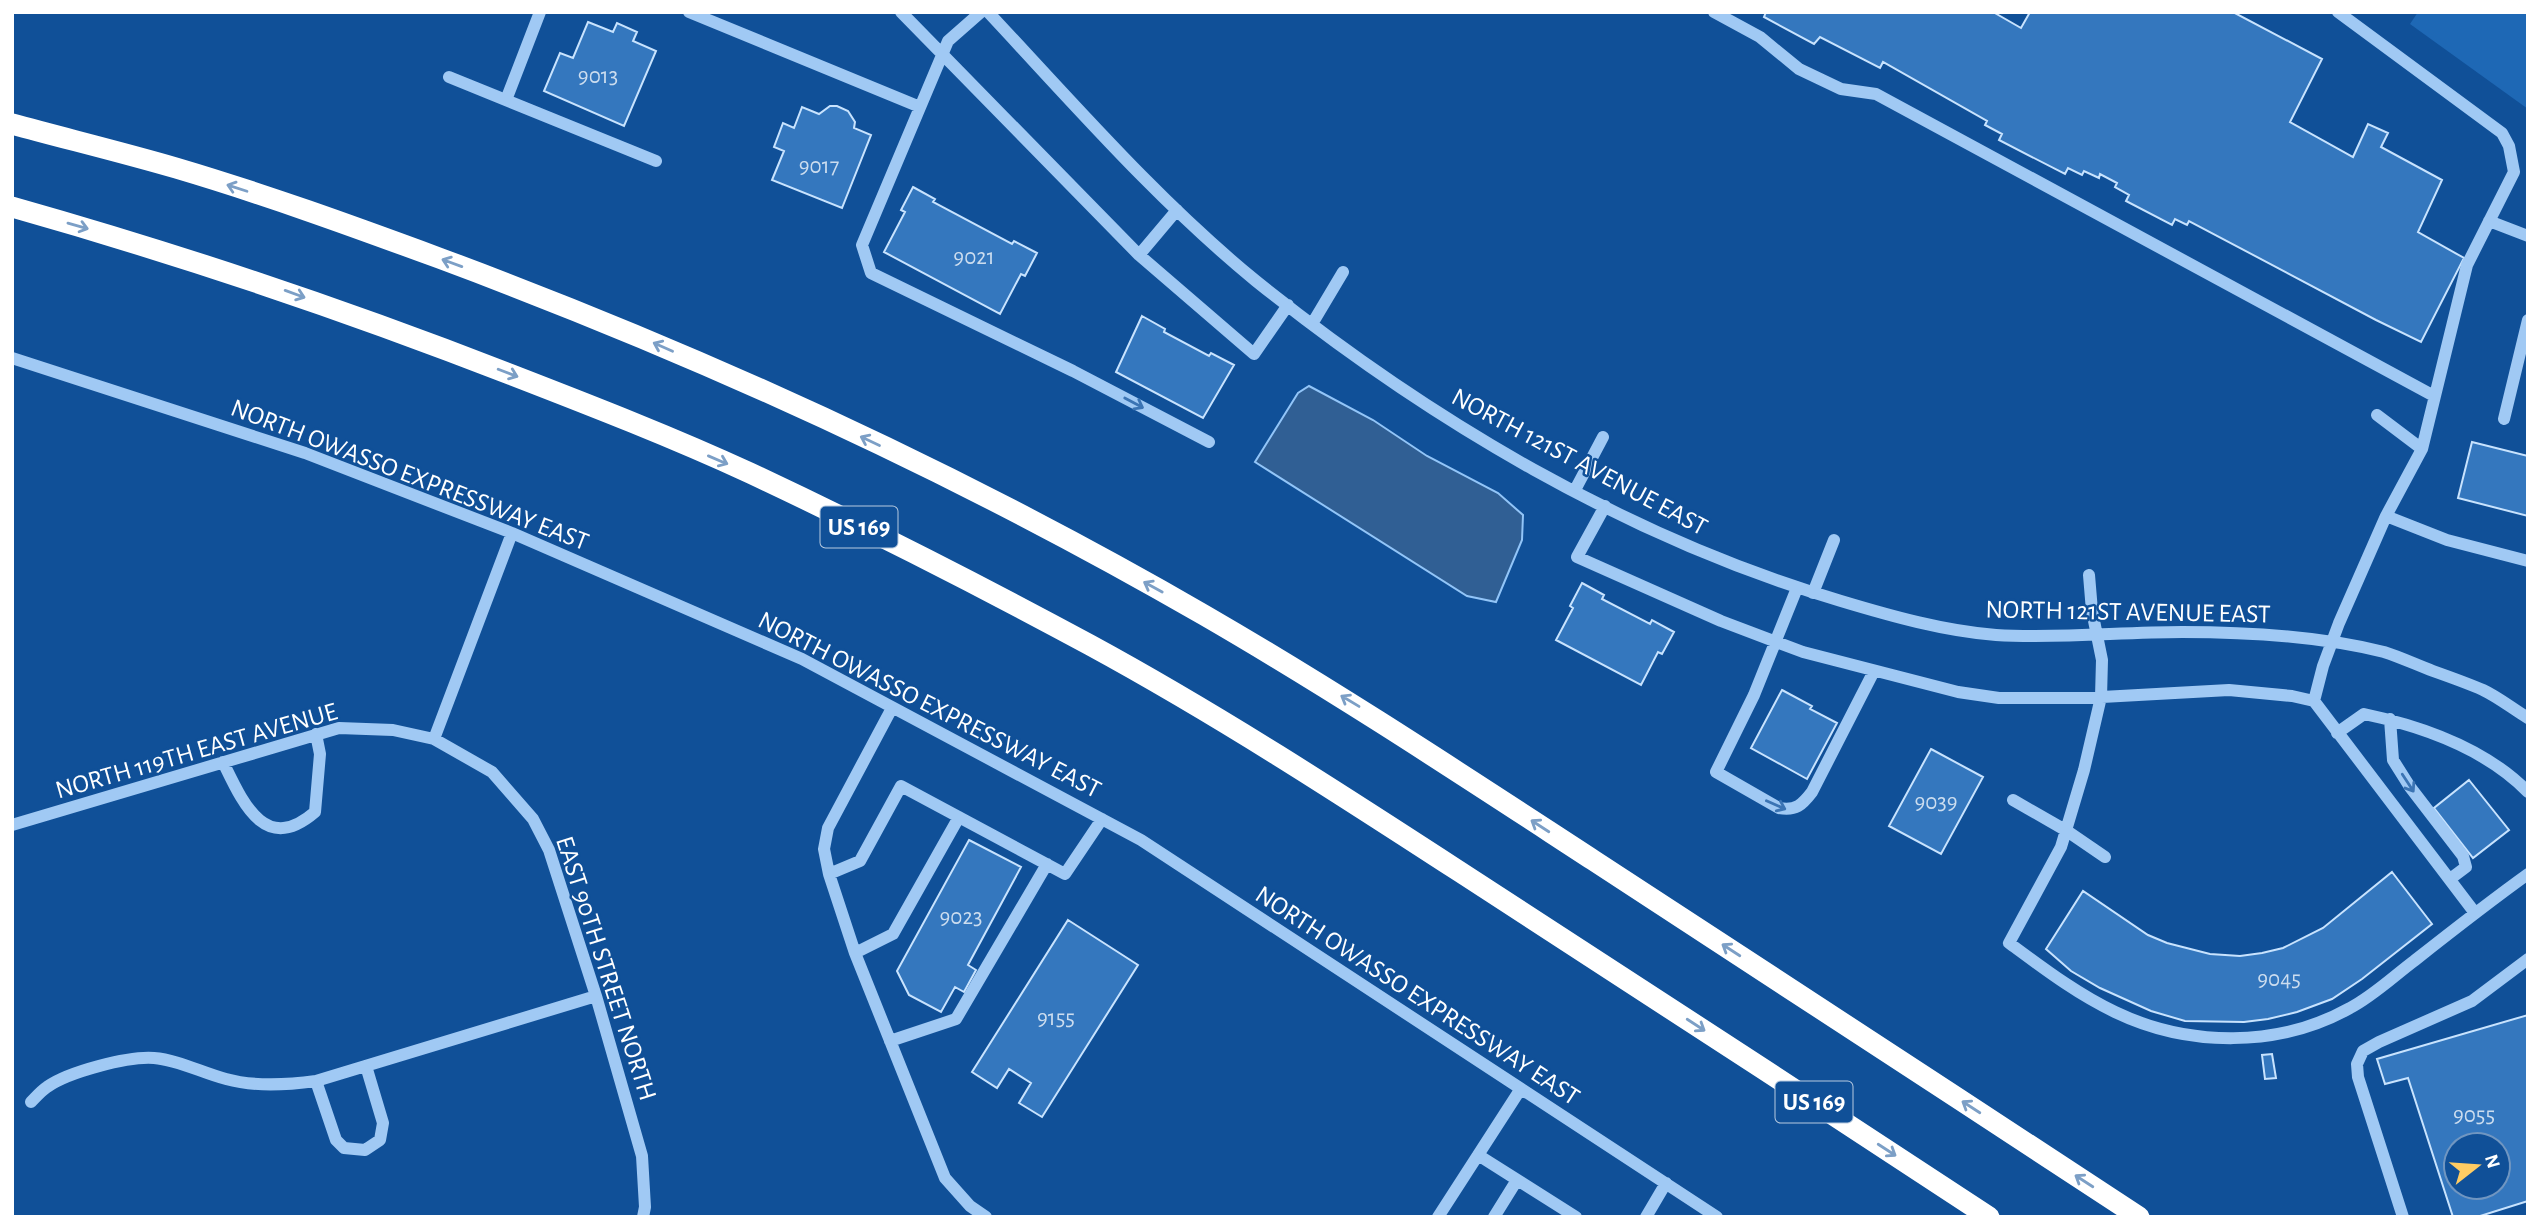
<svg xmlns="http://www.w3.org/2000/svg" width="2540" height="1229" font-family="'Alegreya Sans',sans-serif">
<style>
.green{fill:#1e68b5}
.water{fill:#305f94;stroke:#92c5f8;stroke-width:2}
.building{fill:#3477be;stroke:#c8e3fe;stroke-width:2;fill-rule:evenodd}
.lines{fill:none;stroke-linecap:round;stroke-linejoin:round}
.minor{stroke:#a0c9f4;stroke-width:12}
.highway{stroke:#fff;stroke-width:21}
.oneway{stroke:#7c9fc6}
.oneway2{stroke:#3b74b4}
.labels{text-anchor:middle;stroke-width:5;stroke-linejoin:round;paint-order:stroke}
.number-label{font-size:23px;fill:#ccddef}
.shield{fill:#105098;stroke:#b7cae0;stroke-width:2}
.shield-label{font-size:24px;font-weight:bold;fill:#fff}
.street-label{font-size:26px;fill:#fff;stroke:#105098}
</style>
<rect width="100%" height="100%" fill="#105098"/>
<path class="green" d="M2418,12H2528V109L2410,24Z"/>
<path class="water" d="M1309,386L1373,420L1427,456L1498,493L1523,515L1522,540L1496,602L1467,596L1255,462L1298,393Z"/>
<path class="building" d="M1766,12H1993L2021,28L2030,12H2233L2322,59L2290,122L2353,157L2368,124L2388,133L2381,147L2442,180L2418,232L2464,258L2421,342L2376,320L2189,221L2187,225L2175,219L2172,225L2126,201L2129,195L2115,187L2117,183L2100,174L2099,178L2084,171L2082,175L2068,168L2065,174L1999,140L2002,134L1985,125L1987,121L1883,62L1880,68L1820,37L1814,44L1764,17Z
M588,22L613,32L617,23L637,32L633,41L656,51L624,126L544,91L560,53L573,58Z
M830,106H837L848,111L855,122L854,128L871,135L842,208L772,180L784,151L774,147L783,123L794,128L802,107L819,114Z
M913,187L935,199L933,202L1012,244L1014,241L1037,253L1025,276L1021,274L1000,314L884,252L905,212L901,210Z
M1142,316L1165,329L1164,332L1209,356L1211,353L1234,365L1203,418L1116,372Z
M2472,442L2528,456V516L2458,498Z
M1582,583L1604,595L1602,599L1650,624L1652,620L1674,632L1662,654L1658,652L1641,685L1556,640L1573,608L1570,606Z
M1782,690L1812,706L1810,709L1837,723L1807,779L1751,748Z
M1931,749L1983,777L1941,854L1889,826Z
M2469,780L2509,830L2473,858L2434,808Z
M969,840L1021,867L968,965L976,970L964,992L955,987L941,1012L909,995L897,971Z
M2392,872L2432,924L2362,979L2332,999L2297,1012L2268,1019L2244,1022L2185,1021L2151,1011L2100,988L2071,971L2046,949L2083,891L2148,935L2167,943L2210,954L2240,956L2262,953L2283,948L2323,928Z
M1068,920L1138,965L1042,1117L1019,1103L1031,1083L1009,1069L997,1088L972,1072Z
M2528,1015V1201L2477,1217H2453L2408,1078L2385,1084L2377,1059ZM2456,1145H2498V1187H2456Z
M2272,1054L2276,1078L2265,1079L2262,1055Z"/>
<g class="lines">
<path class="minor" d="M689,12L920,107
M901,12L1139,255L1254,354L1288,305
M981,12L948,41L862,245L871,273L1073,371L1209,442
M988,12C1074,104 1158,201 1256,281C1429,420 1628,538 1841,601C1891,616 1944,631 1996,635C2058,639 2120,632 2182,632C2248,632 2319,636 2384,652C2400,657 2417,665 2433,671C2450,677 2467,683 2483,690C2498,697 2513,709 2528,718
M1714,12L1760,37L1799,69L1841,89L1876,94L2434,396
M449,77L656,161
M506,100L540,12
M2489,221L2528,236
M1139,255L1177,210
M1312,324L1343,272
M12,358L305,453L512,533L802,659L1141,840L1717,1217
M2377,415L2422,449
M2504,419L2528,320
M1575,490L1603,437
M1605,506L1577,557L1721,621L1803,652L1958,692L1999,698H2084L2229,690L2292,696L2314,701L2475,913
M2386,516L2447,540L2528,561
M2089,575L2092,611L2102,660L2101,697L2084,770L2061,847L2009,943C2043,968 2077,994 2115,1012C2188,1047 2279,1048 2350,1008C2373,996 2394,976 2414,961C2452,931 2489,902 2528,874
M1797,588L1754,695L1716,772L1779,808C1796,811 1802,805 1812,792L1874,671
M1813,593L1834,540
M2314,701L2323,666L2339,623L2386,516L2422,449L2467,265L2514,172L2509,146L2502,133L2338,12
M892,708L828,828L824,849L829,874L855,953L945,1178L970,1206L986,1217
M2390,719L2393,760L2410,787L2463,856L2466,867L2450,879
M2337,733L2364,714C2421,726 2486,749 2528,792
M434,739L512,533
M223,762C243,803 265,855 315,812L320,754L316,734
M2013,800L2067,831L2105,857
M12,825L339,728L393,730L434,739L492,772L533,819L549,850L596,996L642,1156L645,1207L643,1217
M829,874L860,861L901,786L1065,874L1102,819
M855,953L893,934L959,817
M890,1041L956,1019L1047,864
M316,1081L336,1140L344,1148L365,1150L380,1140L383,1123L366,1066
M31,1102C36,1097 41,1091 47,1087C68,1072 128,1056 154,1058C179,1060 202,1073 226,1079C255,1087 286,1085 316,1081L596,996
M1478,1155L1576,1217
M1438,1217L1520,1090
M1494,1217L1517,1180
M1646,1217L1666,1183
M2403,1217L2358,1077L2357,1064L2363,1051L2379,1042L2472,1001L2528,959"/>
<path class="highway" d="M12,124C67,139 121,152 176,168C264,194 352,226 439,258C703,356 960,474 1204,615C1337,692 1464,776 1593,860C1775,978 1957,1098 2139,1217
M12,207C182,255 348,311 512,375C592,406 672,437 750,473C865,527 979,585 1090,645C1228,720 1360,807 1491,892C1658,1000 1823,1108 1989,1217"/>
</g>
<defs><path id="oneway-shaft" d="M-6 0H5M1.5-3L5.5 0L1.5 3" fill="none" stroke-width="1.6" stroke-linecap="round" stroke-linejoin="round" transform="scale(1.75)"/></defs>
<g class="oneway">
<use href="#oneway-shaft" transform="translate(237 188) rotate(-162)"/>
<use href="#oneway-shaft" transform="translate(78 226) rotate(16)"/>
<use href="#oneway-shaft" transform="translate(452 263) rotate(-160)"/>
<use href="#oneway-shaft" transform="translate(295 294) rotate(20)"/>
<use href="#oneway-shaft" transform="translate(663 347) rotate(-156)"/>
<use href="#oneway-shaft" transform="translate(508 373) rotate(21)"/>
<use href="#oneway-shaft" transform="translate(870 441) rotate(-155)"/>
<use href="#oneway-shaft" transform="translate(718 460) rotate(23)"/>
<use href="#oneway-shaft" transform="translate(1153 587) rotate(-151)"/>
<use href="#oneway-shaft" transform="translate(1350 701) rotate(-149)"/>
<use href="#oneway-shaft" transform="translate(1540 826) rotate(-147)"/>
<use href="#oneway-shaft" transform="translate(1731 950) rotate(-147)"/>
<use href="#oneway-shaft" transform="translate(1696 1025) rotate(33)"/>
<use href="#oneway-shaft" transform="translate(1971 1107) rotate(-147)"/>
<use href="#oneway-shaft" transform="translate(1887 1150) rotate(33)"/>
<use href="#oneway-shaft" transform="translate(2084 1181) rotate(-147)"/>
</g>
<g class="oneway2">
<use href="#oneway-shaft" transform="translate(1134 403) rotate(28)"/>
<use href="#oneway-shaft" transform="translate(2408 783) rotate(57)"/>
<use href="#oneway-shaft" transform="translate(1776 805) rotate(24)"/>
</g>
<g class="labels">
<g class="number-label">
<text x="598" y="83">9013</text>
<text x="819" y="173">9017</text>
<text x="974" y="264">9021</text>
<text x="1936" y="809">9039</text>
<text x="961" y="924">9023</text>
<text x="2279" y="986">9045</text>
<text x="1056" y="1025">9155</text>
<text x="2474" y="1122">9055</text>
</g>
<g class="shield">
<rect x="820.5" y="506.5" width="77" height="41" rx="5"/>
<rect x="1775.5" y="1081.5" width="77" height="41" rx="5"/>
</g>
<g class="shield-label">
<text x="859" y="535">US 169</text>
<text x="1814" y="1110">US 169</text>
</g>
<g class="street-label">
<text transform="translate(1580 461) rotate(28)" y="9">NORTH 121ST AVENUE EAST</text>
<text transform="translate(410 474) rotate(21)" y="9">NORTH OWASSO EXPRESSWAY EAST</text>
<text transform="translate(2128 611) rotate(1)" y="9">NORTH 121ST AVENUE EAST</text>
<text transform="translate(930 704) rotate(27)" y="9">NORTH OWASSO EXPRESSWAY EAST</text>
<text transform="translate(196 750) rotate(-16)" y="9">NORTH 119TH EAST AVENUE</text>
<text transform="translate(607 968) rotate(72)" y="9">EAST 90TH STREET NORTH</text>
<text transform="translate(1418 995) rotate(33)" y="9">NORTH OWASSO EXPRESSWAY EAST</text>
</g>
</g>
<rect width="2540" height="1229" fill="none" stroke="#ffffff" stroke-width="28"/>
<g transform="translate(2477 1166) rotate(73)"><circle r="33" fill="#105098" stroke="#7096c1" stroke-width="2"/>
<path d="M0-5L12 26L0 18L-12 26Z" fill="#ffcc63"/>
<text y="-10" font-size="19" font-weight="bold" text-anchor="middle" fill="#ffffff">N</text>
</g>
</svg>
